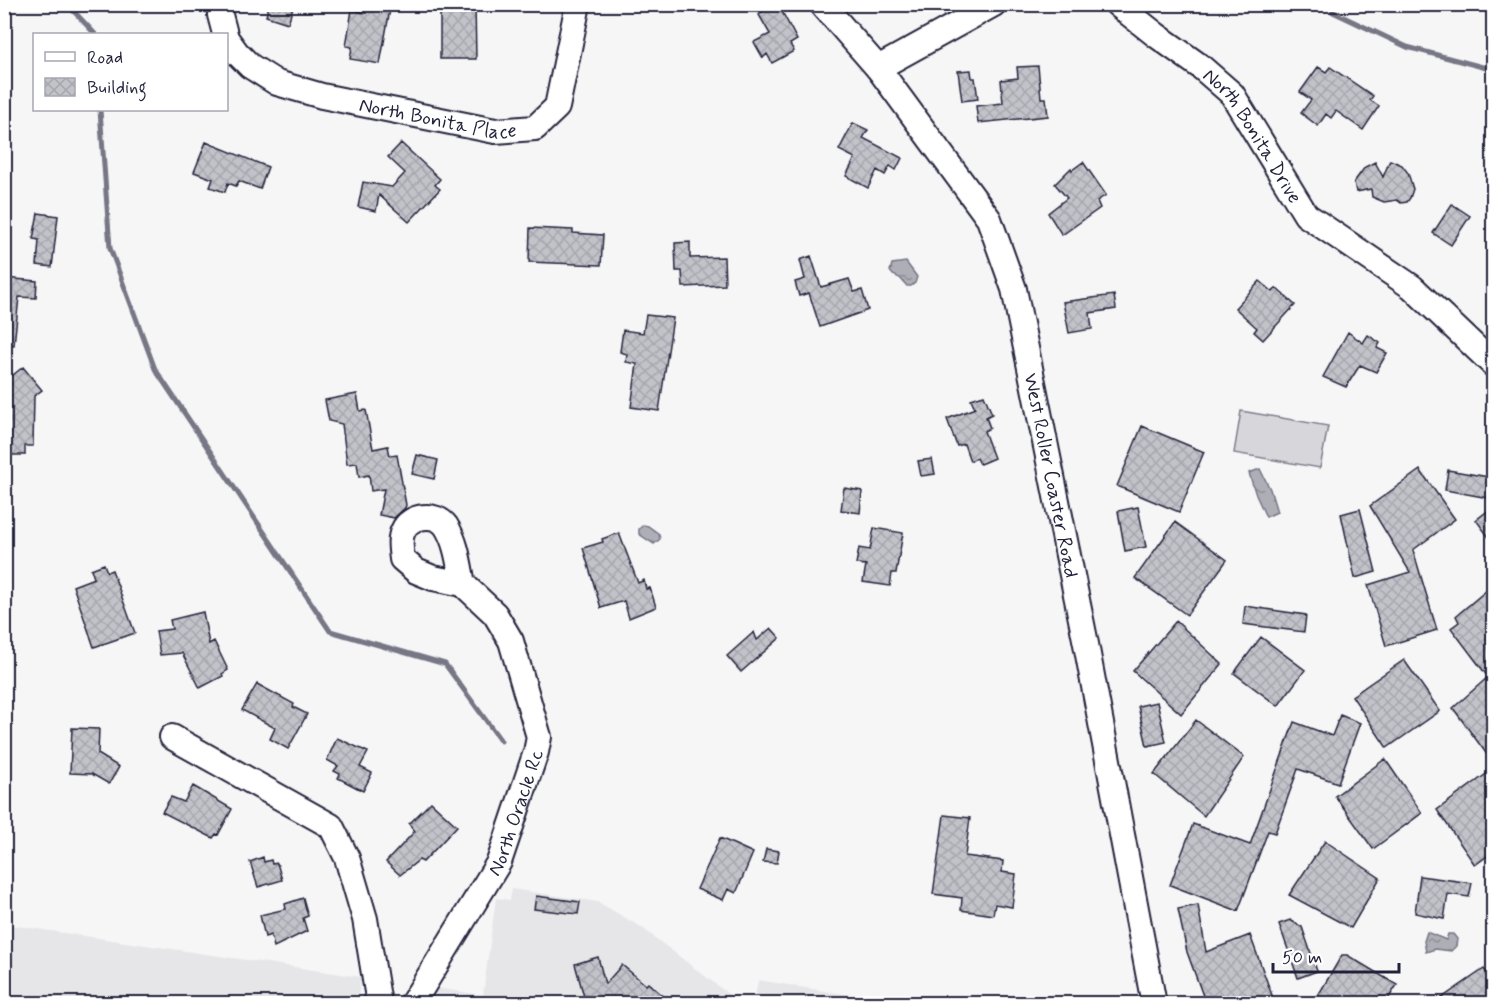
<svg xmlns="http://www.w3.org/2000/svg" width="1498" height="1008" font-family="Mynerve,sans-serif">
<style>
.built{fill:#e6e6e9}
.green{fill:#d7d7db;stroke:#7c7c8b;stroke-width:1.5}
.water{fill:url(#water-ripples);stroke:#767685;stroke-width:1.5}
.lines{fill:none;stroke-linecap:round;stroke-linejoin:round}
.stream{stroke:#767685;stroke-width:5}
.building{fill:url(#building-cross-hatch);stroke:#22223b;stroke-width:1.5}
.minor-casing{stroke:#22223b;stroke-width:28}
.minor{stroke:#fff;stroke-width:24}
.labels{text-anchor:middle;stroke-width:4.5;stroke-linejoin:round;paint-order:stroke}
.street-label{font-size:20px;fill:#22223b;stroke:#fff}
</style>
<defs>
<pattern id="water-ripples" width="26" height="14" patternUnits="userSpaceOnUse" patternTransform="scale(1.5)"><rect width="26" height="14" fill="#aeaeb7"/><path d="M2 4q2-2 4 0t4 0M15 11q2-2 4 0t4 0" fill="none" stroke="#8d8d96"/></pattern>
<pattern id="building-cross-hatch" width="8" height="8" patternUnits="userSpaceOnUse" patternTransform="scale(1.5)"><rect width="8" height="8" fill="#c2c2c9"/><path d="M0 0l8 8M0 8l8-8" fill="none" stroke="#a6a6ae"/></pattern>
</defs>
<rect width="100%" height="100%" fill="#f6f6f7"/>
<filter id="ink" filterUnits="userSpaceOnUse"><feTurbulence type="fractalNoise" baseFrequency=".0167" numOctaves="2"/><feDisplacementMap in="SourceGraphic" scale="12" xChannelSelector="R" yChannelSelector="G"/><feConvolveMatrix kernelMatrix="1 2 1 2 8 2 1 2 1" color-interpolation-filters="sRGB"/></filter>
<g filter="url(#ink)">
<path class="built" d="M512,889L598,902L641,927L740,1003L418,1004L428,987L483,995L496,898L510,900Z
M4,924L361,977L357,1003H5Z
M758,980L837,993L914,1003H754Z"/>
<path class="green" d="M1241,411L1328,426L1320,468L1234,453Z"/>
<path class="water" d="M906,262L917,277L915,283L911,286H907L900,278L893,275L890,271L892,264Z
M1260,469L1270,489L1277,512L1266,517L1256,495L1249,473Z
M643,525L648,526L659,534L660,539L654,544L639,534V529Z
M1427,932L1446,940L1448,934H1453L1457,939L1456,946L1451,951L1435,949L1426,952L1424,941Z"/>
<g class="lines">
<path class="stream" d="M67,4L95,34
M1331,4L1333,12L1407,47L1494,70
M100,110L110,248L155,369L330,631L445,664L501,741"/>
</g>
<path class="building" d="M269,4H294L288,23L266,16Z
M367,4H391L380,64L350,59L352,47L346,46L352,10L366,13Z
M443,4H475L476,59H440V12H443Z
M771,4H778L797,40L790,44L794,51L772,63L767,54L763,58L754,42L770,34L759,15Z
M1038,66L1041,98H1046L1048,116L978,123L976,106L1003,103L1001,80L1018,78L1017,67Z
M1318,67L1326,72L1330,67L1373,96L1370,100L1379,106L1363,130L1336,111L1331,118L1326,114L1318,126L1301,113L1311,100L1300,92Z
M971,70L972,78H975L978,99L962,101L958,71Z
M853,123L868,130L863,138L902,158L896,170L890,166L885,175L877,170L868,188L846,176L855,158L839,150Z
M206,142L268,167L260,189L239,181L236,186L228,183L225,192L210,187L213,179L194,172Z
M401,143L440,179L435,185L440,189L409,222L379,195L376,211L358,207L363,182L392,187L405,173L388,157Z
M1390,160L1402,165L1408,173L1413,189L1410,198L1407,202L1401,203L1397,200L1384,202L1372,197L1371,189L1356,192L1354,182L1365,167L1375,162L1383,177Z
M1083,162L1106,195L1097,201L1100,208L1062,235L1048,213L1067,198L1055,184L1071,168L1072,170Z
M1452,204L1470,216L1451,245L1433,233Z
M38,213L58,216L52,267L37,265L39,240L33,239Z
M530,228L573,230V233L603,235L601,265L529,262Z
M690,242V258L724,257L725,285L683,287L682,271H676L675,243Z
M811,256L821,287L849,279L854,292L862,290L868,310L820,327L809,293L799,296L795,282L805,279L800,260Z
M4,278L37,281L36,298L19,297L14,345L4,344Z
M1260,281L1273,292L1276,288L1295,305L1263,340L1254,332L1257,328L1235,308Z
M1114,295L1116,309L1090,313L1092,329L1069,333L1063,302Z
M646,315L673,318L659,411L631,407L637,364L626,362L627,354L620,352L623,330L643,333Z
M1348,332L1363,343L1368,335L1380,343L1377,348L1387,353L1376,372L1360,365L1346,387L1323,377Z
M4,365L13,375L23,367L42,390L34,396L33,446H25V455H4Z
M357,394L360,411L366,410L373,449L388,446L390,456L397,455L406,505L405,508L394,518L379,515L384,489L371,491L369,475L359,477L357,463L347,464L342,424L329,421L325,400Z
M984,395L992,414L986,417L990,428L984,431L994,458L980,464L977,458L970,461L964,444L957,446L947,419L975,408L971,399Z
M1142,426L1204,452L1179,512L1117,486Z
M417,455L438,460L434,479L412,474Z
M932,459L935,474L921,476L918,461Z
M1420,470L1455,519L1413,550L1437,630L1386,646L1368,585L1410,572L1370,506Z
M1448,470L1494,478V499L1445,490Z
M844,488L862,491L860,513L841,510Z
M1494,506V544L1476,520Z
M1138,507L1146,547L1125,551L1118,511Z
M1360,509L1376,572L1355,578L1341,514Z
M1175,522L1227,560L1187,615L1135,578Z
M874,528L903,533L896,573H892L890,586L863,582L866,565L856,564L859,548L870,550Z
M619,533L638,583L644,580L646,589L650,588L656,607L629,618L624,601L601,608L583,548L603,542L602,539Z
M104,564L107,572L112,570L135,633L94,647L73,586L94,578L91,569Z
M1494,584V764L1453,708L1488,677L1451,628L1459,622L1456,616Z
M1245,606L1306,615L1304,632L1243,624Z
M203,612L209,644L214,641L228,670L222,674L223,676L200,688L182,653L160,655L156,631L172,629L170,620Z
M1176,621L1222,664L1181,714L1133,671Z
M771,628L780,638L741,672L727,656L754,632L757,640Z
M1261,637L1305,670L1278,706L1234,673Z
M1404,660L1440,711L1387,748L1352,696Z
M257,684L294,704L293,707L307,714L288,749L270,739L275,728L242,710Z
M1157,702L1166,742L1147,746L1138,706Z
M1340,715L1360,723L1338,783L1298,769L1275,833L1268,831L1238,911L1170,885L1193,824L1250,845L1294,722L1332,736Z
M1196,720L1244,757L1204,816L1154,774Z
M72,728L99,729L98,754L119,767L109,784L92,774L70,773Z
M337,738L368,752L360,767L372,773L363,791L338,778L340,774L334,771L338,766L327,760Z
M1385,759L1422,813L1373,849L1335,796Z
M1489,772L1494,779V851L1475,865L1437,810Z
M193,786L232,809L218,835L216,834L213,838L162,812L171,797L184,802Z
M431,802L457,826L423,862L419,860L400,875L386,862L415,831L409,824Z
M944,815L970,818L965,856L1003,861L1002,872L1016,874L1012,907L995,904L993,915L961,910L962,898L933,894Z
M720,838L753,853L736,893L728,889L723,900L697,889Z
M1325,841L1380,878L1351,928L1289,895Z
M766,849L779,851L777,863L763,862Z
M263,857L264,862L271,860L272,864L277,863L282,880L258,887L250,862Z
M1420,876L1472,883L1469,897L1448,894L1444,919L1415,913Z
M536,896L580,902L578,914L534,909Z
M303,898L308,916L303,918L307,931L274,947L271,935L265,937L260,915L286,909L285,904Z
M1198,905L1206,952L1250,935L1273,998L1258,1004H1206L1187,952L1178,909Z
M1290,920L1302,927L1317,971L1298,978L1279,924Z
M1342,955H1347L1397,985L1385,1004H1313Z
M598,957L605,984L622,965L646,985L648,983L673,1004H586L575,964Z
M1484,969L1494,983V1004H1433Z"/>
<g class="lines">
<defs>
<g id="minor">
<path d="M221,4L220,15L225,34"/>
<path id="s1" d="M822,4L878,68L989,219L1014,289L1086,644L1154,1004"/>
<path id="s2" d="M1117,4L1156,35L1201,67L1232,94L1306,215L1412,287L1494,365"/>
<path id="s3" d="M226,38L237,53L250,66L277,83L322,96L495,131L535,128L557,107L578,4"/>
<path d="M878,68L994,4"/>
<path d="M172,737L331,826L347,858L365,919L379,1004"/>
<path id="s4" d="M412,1004L499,862L536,752L539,737L511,641L495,614L463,584L433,578L416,571L402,559C401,550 399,539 403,531C409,515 436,512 446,526C457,543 459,565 463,584"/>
</g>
</defs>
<use href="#minor" class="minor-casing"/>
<use href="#minor" class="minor"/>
</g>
</g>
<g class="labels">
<g class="street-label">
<text dy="7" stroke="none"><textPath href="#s3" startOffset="234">North Bonita Place</textPath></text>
<text dy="7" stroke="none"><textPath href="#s2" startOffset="192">North Bonita Drive</textPath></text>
<text dy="7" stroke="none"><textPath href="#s1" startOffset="537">West Roller Coaster Road</textPath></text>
<text dy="7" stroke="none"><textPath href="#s4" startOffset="219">North Oracle Rc</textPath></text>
</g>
</g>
<rect width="1498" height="1008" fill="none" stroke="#fff" stroke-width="24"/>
<rect x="12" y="12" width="1474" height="984" fill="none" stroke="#22223b" stroke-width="2" filter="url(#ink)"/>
<rect x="33" y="33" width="195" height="78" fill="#ffffff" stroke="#a7a7b1" stroke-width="1.5"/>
<rect x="45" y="52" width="30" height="9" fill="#ffffff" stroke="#a7a7b1" stroke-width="1.5"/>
<text x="87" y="63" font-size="18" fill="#22223b">Road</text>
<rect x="45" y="78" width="30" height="18" fill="url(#building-cross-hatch)" stroke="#a7a7b1" stroke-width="1.5"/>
<text x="87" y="93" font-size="18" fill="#22223b">Building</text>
<path d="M1273 963v9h126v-9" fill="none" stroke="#22223b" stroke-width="3"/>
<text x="1282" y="963" font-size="18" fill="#22223b" stroke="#ffffff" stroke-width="4.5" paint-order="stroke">50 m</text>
</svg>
